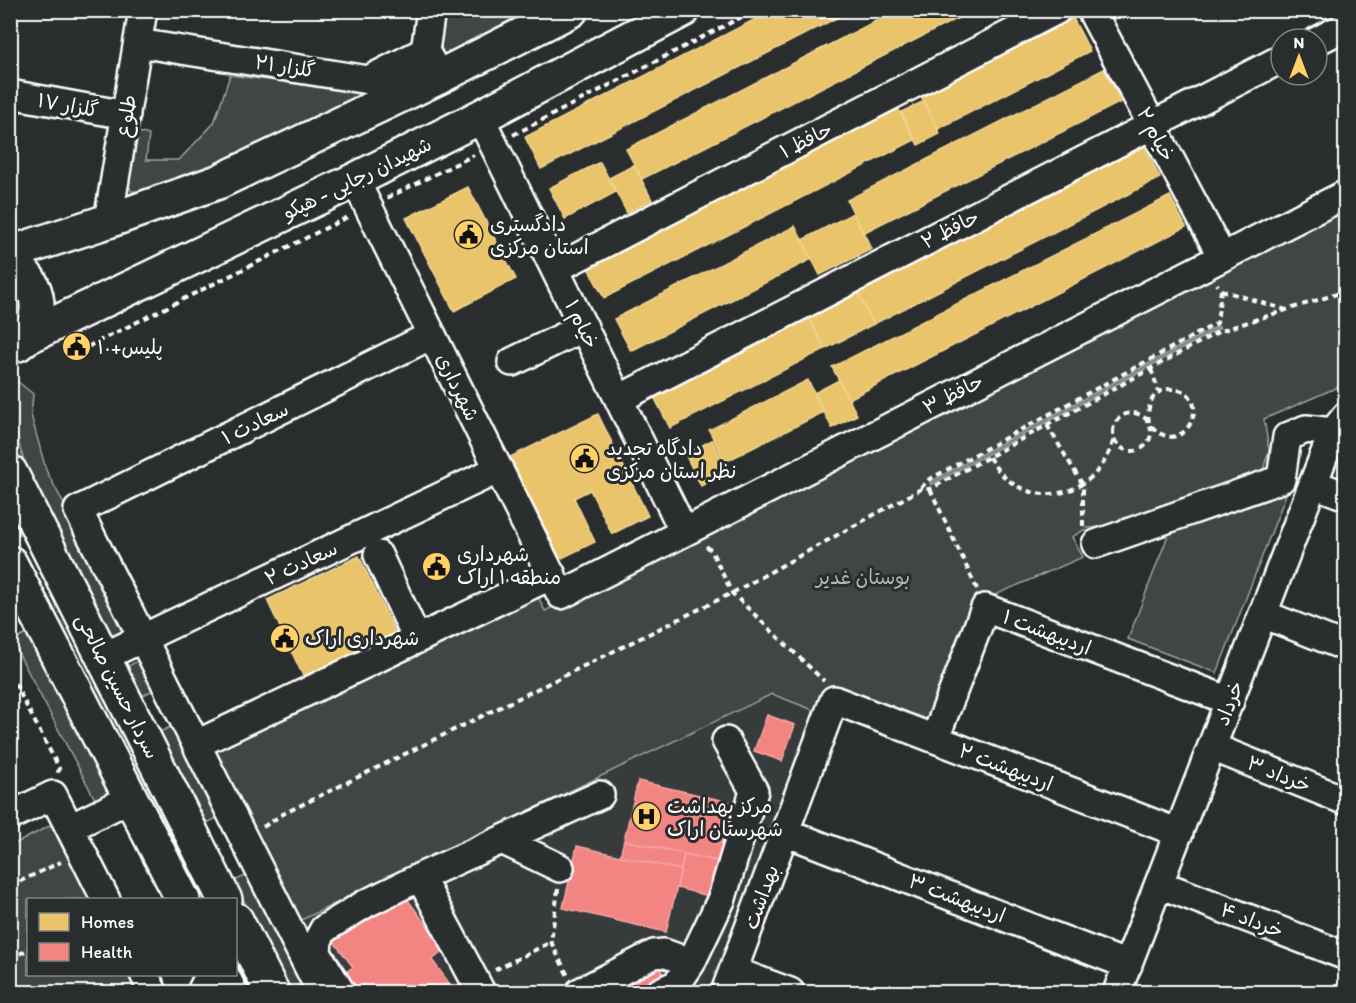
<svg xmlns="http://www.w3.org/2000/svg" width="1356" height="1003" font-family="Itim,'Playpen Sans Arabic',sans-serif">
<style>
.built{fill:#373a3b}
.green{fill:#414445;stroke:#a0a2a2;stroke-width:1.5}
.water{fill:#6a6c6d;stroke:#a6a7a7;stroke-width:1.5}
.homes{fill:#e9c46a;stroke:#f0d697;stroke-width:1.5}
.health{fill:#f28482;stroke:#f6a9a8;stroke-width:1.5}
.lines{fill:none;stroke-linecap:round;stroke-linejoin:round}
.minor-casing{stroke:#fff;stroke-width:32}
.major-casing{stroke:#fff;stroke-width:38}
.path{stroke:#fff;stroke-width:4;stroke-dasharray:6 4.5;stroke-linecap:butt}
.minor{stroke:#2a2d2e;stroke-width:27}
.major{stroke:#2a2d2e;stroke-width:33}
.labels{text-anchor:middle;stroke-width:6;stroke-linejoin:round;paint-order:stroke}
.street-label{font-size:20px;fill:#fff;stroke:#2a2d2e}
.poi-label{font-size:20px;fill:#fff;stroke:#2a2d2e;text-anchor:start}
.park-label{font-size:20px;fill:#b3b4b5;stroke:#2a2d2e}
</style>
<rect width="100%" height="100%" fill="#2a2d2e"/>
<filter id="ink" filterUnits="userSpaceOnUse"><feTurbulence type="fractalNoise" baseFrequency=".0167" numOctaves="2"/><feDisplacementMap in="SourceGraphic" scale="12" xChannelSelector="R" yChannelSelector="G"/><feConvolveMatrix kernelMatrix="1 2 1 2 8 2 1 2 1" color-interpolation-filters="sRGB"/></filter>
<g filter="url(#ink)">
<path class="built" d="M772,694L816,711L711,992H330L295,923Z"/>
<path class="green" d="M440,11H530L444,55L436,35Z
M230,75L377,95L155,192L131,191L128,182L134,131L149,135L146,160H179L214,123Z
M1345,203V384L1264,419L1269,450L1261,477L1120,526L1087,528L1072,537L1083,557L974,604L930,723L831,686L816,711L772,694L295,923L206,746L535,590L545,611Z
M17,381L33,394L31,415L46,470L133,635L113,645L29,478C19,446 8,414 17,381Z
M1290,484L1217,673L1128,639L1172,525Z
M27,634L113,797L98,805L12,641Z
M142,659L157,688L142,696L126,667Z
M178,723L225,814L207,823L160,732Z
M53,824L91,899L28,900V974L129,975L138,992H11V846Z
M252,873L312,992H290L234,881Z"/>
<path class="water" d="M1218,326L1220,328L931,485L930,482Z"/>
<path class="homes" d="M773,10H852L541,169L525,137Z
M897,10H974L642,179L626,149Z
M1073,18L1090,51L938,129L921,96Z
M1104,69L1121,102L863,233L847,200Z
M924,101L940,134L918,145L901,112Z
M898,108L915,140L604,298L587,266Z
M1144,145L1160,178L874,324L857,291Z
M600,162L616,192L565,219L549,188Z
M634,165L652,200L627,213L609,178Z
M468,187L516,279L454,311L406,218Z
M1170,196L1186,227L849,399L832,367Z
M853,213L872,249L820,275L802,240Z
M795,226L812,259L631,351L614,319Z
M857,291L874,324L825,349L808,316Z
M808,316L825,349L670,428L653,395Z
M808,380L824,412L725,462L709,430Z
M839,380L857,415L832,428L814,393Z
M598,414L648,516L612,534L590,490L574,498L595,542L560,559L510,457Z
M712,440L728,472L701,486L685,454Z
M359,556L396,634L304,678L267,600Z"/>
<path class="health" d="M767,715L795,725L782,761L754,751Z
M638,781L739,804L725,863L624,840Z
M624,840L684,854L681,870L620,856Z
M577,846L681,870L666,932L563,908Z
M684,854L725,863L717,898L677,888Z
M402,892L445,950L432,960L452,987L444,992H372L365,984L353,992L340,976L353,967L334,942Z
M657,962L663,974L628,992H599Z"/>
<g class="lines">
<defs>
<path id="minor" d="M431,10L425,51L434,67
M1091,10L1222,257
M1317,41L1346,26
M138,43L368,80L425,51
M10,94L126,115
M480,117L684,532
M355,180L561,595L1346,194
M108,221L143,10
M555,269L1057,10
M512,362L584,327
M619,399L1281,59
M1314,484L1346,496
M1096,544L1281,479L1287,437L1306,429L1333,432
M378,555L417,639
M1263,614L1346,647
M103,657L499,469
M939,728L985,608L1230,701
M197,744L552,575
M1212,747L1346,801
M10,816L53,795L106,900
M70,828L131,798
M785,832L1128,965
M502,840L560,868
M420,877L481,992
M1159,884L1346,956
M733,971L790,992
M144,974L153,992
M201,992L210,974
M321,992L78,510L432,335
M341,992L317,953L318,940L324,929L365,904L420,877L600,795
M580,992L654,954L664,953L691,963
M660,992L677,984L691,963L722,898L754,791L726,741
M725,992L834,700L1179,833
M1117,992L1333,432L1346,416"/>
<path id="major" d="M10,253L108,221L218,182L439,77L571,10
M10,263C42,279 47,324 18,344
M27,337L355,180L480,117L683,10
M10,472L225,900
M10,563L183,900
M236,920L272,992
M221,974L230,992"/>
</defs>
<use href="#minor" class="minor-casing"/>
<use href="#major" class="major-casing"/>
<path class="path" d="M513,135L755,10
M387,198L474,155
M1221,290L1286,310
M69,356L350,216
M1151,369L1159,392
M1113 432a19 19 0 1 1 38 0a19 19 0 1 1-38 0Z
M1149,422C1146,406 1153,388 1172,389C1218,391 1183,466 1150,424
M1047,425L1083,485V526
M989,457C1021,515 1098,502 1114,438
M921,488L928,480L1217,323L1221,290L1217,284
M930,489L977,589
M706,546L711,550L732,593L824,681
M10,674L59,768L57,776
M263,827L283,814L732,593L921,489H930L1220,331L1346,291
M10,886L61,862
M558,889L551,942L568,976
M10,958L28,950
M495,970L551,942"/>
<use href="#minor" class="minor"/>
<use href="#major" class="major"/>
</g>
</g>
<defs>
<symbol id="civic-disc" viewBox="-11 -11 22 22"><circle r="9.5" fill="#ffd166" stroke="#2a2d2e"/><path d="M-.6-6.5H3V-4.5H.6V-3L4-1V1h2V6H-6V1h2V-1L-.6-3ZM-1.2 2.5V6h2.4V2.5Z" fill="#111"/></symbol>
<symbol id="hospital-disc" viewBox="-11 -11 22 22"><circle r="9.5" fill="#ffd166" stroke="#2a2d2e"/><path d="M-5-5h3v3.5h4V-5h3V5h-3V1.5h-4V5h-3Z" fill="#111"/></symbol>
</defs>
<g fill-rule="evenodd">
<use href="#civic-disc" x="452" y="218" width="33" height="33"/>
<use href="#civic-disc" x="60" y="330" width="33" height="33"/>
<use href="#civic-disc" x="568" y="442" width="33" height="33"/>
<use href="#civic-disc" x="420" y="550" width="33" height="33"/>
<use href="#civic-disc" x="268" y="622" width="33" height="33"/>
<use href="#hospital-disc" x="630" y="800" width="33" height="33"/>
</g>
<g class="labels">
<g class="street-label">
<text transform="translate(285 66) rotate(9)" y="7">گلزار ۲۱</text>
<text transform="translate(68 105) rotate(10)" y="7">گلزار ۱۷</text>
<text transform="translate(126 116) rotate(-81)" y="7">طلوع</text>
<text transform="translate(1156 134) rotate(62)" y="7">خیام ۲</text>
<text transform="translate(806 140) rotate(-27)" y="7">حافظ ۱</text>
<text transform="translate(357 178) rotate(-26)" y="7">شهیدان رجایی - هپکو</text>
<text transform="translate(950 229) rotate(-27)" y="7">حافظ ۲</text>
<text transform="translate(582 324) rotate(64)" y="7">خیام ۱</text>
<text transform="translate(458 387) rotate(64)" y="7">شهرداری</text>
<text transform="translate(953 394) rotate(-27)" y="7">حافظ ۳</text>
<text transform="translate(255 423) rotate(-26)" y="7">سعادت ۱</text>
<text transform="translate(301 563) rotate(-25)" y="7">سعادت ۲</text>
<text transform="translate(1047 632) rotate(21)" y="7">اردیبهشت ۱</text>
<text transform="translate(118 686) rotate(63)" y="7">سردار حسین صالحی</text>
<text transform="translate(1229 703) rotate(-69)" y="7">خرداد</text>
<text transform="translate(1006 767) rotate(21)" y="7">اردیبهشت ۲</text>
<text transform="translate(1279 774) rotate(22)" y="7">خرداد ۳</text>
<text transform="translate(761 897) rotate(-70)" y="7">بهداشت</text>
<text transform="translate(957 898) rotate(21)" y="7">اردیبهشت ۳</text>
<text transform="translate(1252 920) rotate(21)" y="7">خرداد ۴</text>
</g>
<g class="poi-label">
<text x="490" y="231">دادگستری<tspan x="490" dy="23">استان مرکزی</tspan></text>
<text x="97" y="354">پلیس+۱۰</text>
<text x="606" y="455">دادگاه تجدید<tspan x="606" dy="23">نظر استان مرکزی</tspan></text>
<text x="457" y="561">شهرداری<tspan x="457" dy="23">منطقه ۱ اراک</tspan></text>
<text x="305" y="645">شهرداری اراک</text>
<text x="667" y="813">مرکز بهداشت<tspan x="667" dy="23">شهرستان اراک</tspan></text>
</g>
<g class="park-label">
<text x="863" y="584">بوستان غدیر</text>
</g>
</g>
<rect width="1356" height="1003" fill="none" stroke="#2a2d2e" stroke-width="36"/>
<rect x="18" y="18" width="1320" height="967" fill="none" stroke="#fff" stroke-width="2" filter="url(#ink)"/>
<rect x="27" y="898" width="210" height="78" fill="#2a2d2e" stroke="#7f8182" stroke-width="1.5"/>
<rect x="39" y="913" width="30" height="18" fill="#e9c46a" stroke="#7f8182" stroke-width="1.5"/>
<text x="81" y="928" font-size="18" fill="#ffffff">Homes</text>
<rect x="39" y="943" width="30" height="18" fill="#f28482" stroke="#7f8182" stroke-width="1.5"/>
<text x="81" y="958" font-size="18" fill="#ffffff">Health</text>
<g transform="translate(1299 57)"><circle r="28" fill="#2a2d2e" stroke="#7f8182" stroke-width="1.5"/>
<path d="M0-4.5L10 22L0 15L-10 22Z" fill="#ffd166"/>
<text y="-9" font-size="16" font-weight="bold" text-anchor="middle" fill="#ffffff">N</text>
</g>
</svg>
